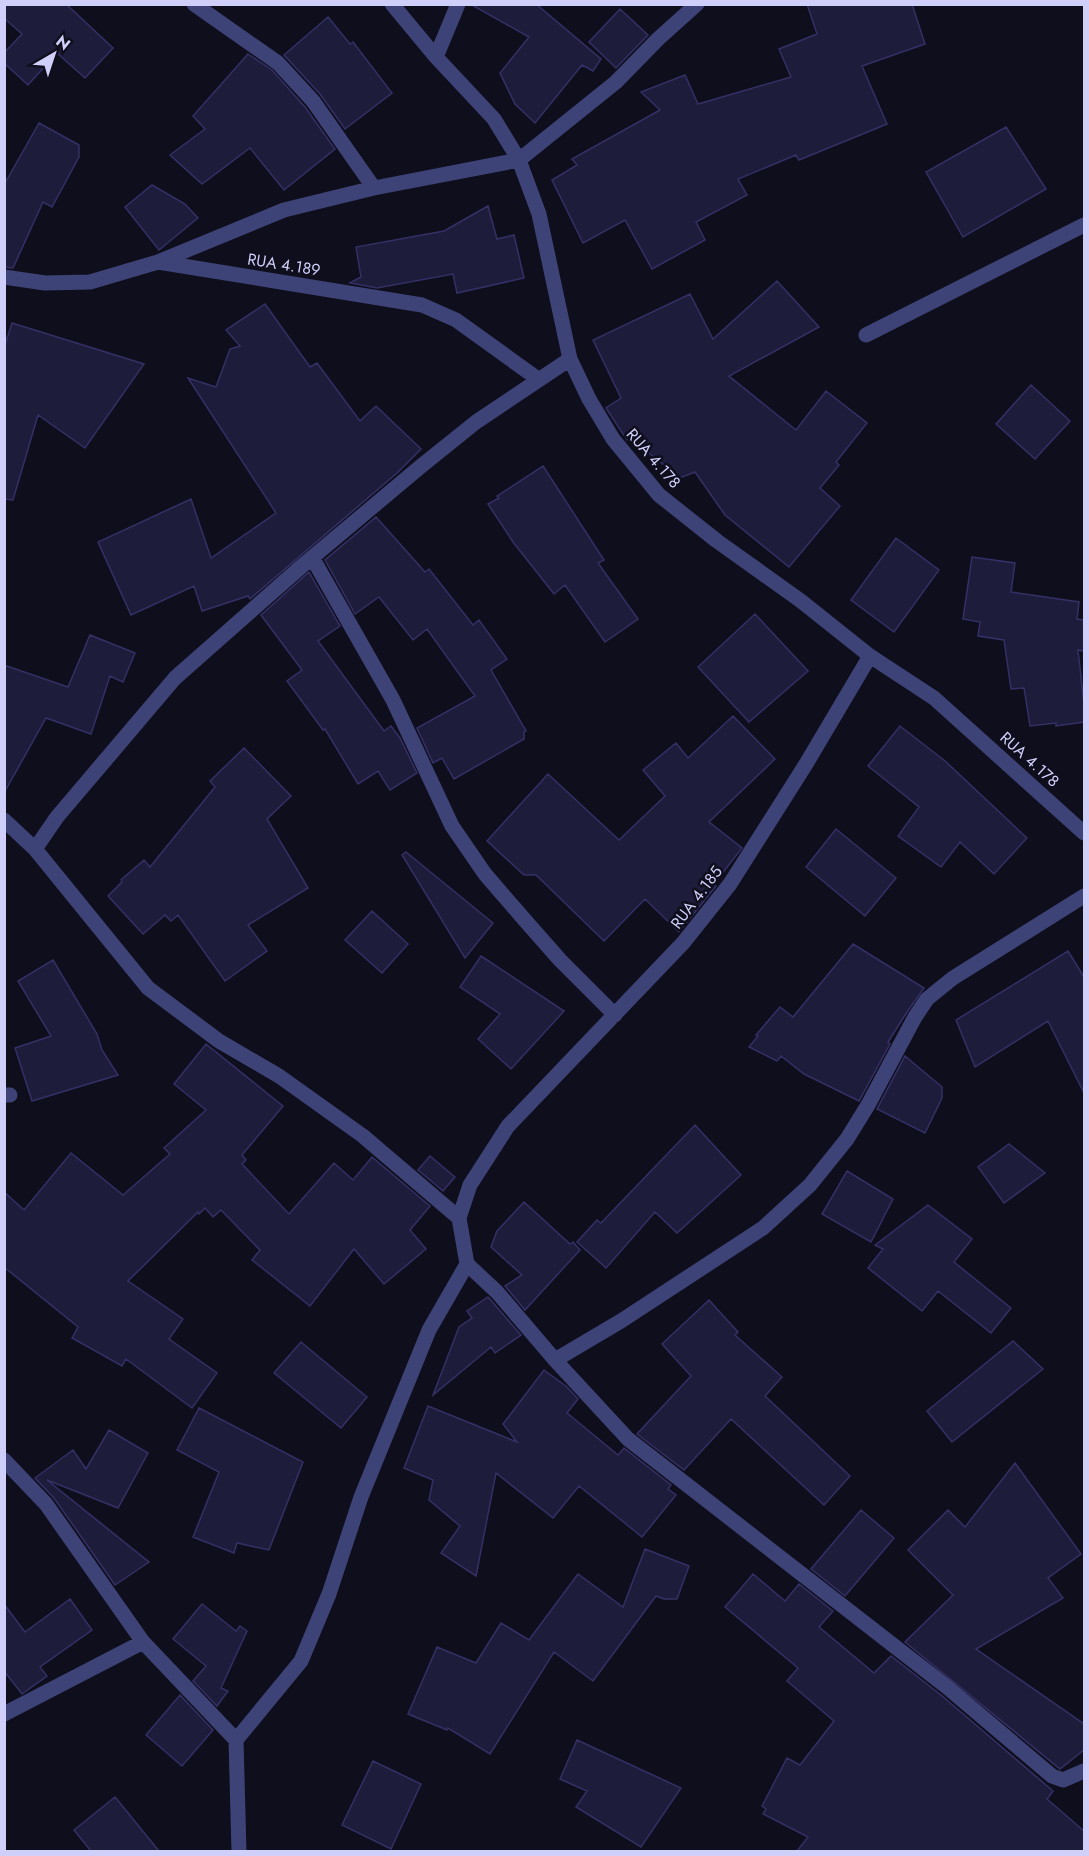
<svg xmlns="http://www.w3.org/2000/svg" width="1089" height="1856" font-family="Jost,sans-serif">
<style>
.building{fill:#1e1c3b;stroke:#343065;stroke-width:1.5}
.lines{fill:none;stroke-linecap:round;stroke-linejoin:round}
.minor{stroke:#3e4377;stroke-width:15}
.labels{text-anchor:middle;stroke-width:5;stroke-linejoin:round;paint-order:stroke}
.street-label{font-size:16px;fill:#cfcffa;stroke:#0f0e1d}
</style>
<rect width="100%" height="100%" fill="#0f0e1d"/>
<path class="building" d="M4,4H66L113,48L85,78L57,53L28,85L4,63V53L22,34L4,18Z
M470,4H536L601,59L593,71L582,65L535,123L515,104L500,73L529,37Z
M807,4H912L925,44L862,66L887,124L799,160L796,155L738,179L747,195L696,222L705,240L652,269L625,220L583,243L552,180L577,165L572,159L660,110L641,92L685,75L698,104L791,77L779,49L817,34Z
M620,9L648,35L616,68L589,42Z
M328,17L350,44L353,42L392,93L345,129L320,94L284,55Z
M248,54L272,70L305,107L335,149L284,190L250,148L202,184L170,155L205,129L193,116Z
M39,123L79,145V157L52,207L43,202L13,268L4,267V185Z
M1006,127L1046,189L963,237L926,172Z
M152,185L185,204L198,218L159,250L125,207Z
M488,206L497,239L514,235L524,278L457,293L453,274L377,288L350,283L361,277L356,247L444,231Z
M777,281L819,327L729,376L796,430L826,391L867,423L836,462L839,465L820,488L840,506L789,567L725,515L695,472L680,478L630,438L627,440L606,408L621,398L593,340L690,294L713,339Z
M265,304L310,367L317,363L360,421L376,406L421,449L397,473L250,599L248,596L202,611L194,586L131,615L98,542L191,499L211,558L276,513L188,378L216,387L230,349L240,346L226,330Z
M12,323L144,364L85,448L38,415L13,500L4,499V348Z
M1031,385L1070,421L1035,459L996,424Z
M543,466L604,560L598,563L638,619L605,642L565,585L554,594L513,542L488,504L499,498L497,496Z
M376,517L425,572L429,569L473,625L479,620L507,659L491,670L526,731L524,732V739L454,779L442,758L433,763L417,728L475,696L427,629L413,640L379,597L355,614L325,560Z
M896,538L939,570L894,632L851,600Z
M972,557L1015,563L1011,592L1079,602L1077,619L1084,620V651L1078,650L1084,704V722L1056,726V723L1030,726L1024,688L1011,689L1004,640L978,636L980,622L963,619Z
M309,572L340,626L318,641L384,731L391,726L400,738L417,773L390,790L378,771L358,784L325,729L323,730L287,681L302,670L261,615Z
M755,614L808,671L749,722L698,667Z
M90,635L135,653L123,682L110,676L91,734L46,718L4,793V665L68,687Z
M733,716L775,759L709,822L742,848L714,884L716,886L679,932L645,899L604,941L536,875H524L487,841L548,774L619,840L665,796L643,770L676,743L688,758Z
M900,726L945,761L1027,838L994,874L960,842L941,867L898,836L919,807L868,766Z
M244,748L291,796L267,819L308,888L248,925L267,951L225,981L178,915L171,921L165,915L143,934L108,896L122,882L121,880L144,860L150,867L215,787L210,781Z
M836,829L896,878L865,916L806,867Z
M406,852L493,923L465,958L402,855Z
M372,911L408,944L382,973L345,940Z
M853,944L924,988L907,1012L888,1042L890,1044L859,1101L804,1074L781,1056L777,1061L749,1047L758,1036L756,1035L780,1007L793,1017Z
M1068,951L1084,977V1093L1048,1021L975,1067L956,1020Z
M481,956L564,1011L511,1069L478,1039L500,1014L460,987Z
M53,960L97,1034L102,1050L118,1075L32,1101L15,1048L51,1036L18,981Z
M206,1044L283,1106L242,1155L246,1160L242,1164L289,1214L334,1163L353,1180L372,1157L430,1206L410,1230L426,1249L384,1284L354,1249L310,1306L252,1260L260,1250L221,1210L213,1217L205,1208L199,1214L198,1212L128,1281L183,1319L169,1339L217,1373L192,1408L126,1359L122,1366L72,1338L78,1327L4,1267V1192L24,1210L71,1153L123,1195L170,1154L164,1148L206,1110L174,1084Z
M905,1056L942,1087V1098L925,1133L877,1109Z
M695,1125L741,1175L677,1233L655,1212L606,1268L577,1242L597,1220L601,1223Z
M1009,1144L1045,1173L1004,1203L978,1167Z
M430,1156L455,1177L443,1191L418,1170Z
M847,1171L893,1199L871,1242L822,1214Z
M524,1202L570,1244L573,1242L580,1250L525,1310L505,1286L522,1275L491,1247L497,1231Z
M928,1205L972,1239L954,1262L1011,1308L991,1333L938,1291L922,1311L868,1268L883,1249L875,1245Z
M488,1297L521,1335L495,1353L491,1347L433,1395L459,1327L472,1318L467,1311Z
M709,1300L738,1332L735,1335L782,1377L765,1396L850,1476L824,1505L731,1419L684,1470L637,1434L691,1376L662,1344Z
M1013,1341L1043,1369L952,1442L927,1411Z
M301,1342L367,1397L341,1428L274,1373Z
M544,1370L567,1387L578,1399L567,1413L618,1455L624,1448L671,1485L668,1489L676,1495L642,1537L579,1486L553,1518L496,1473L476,1576L441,1553L460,1526L429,1500L433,1480L404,1468L428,1406L517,1442L503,1424Z
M199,1408L303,1462L269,1550L237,1543L234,1553L193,1537L219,1472L177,1450Z
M109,1430L148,1453L118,1508L47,1480L149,1562L115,1585L54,1498L35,1478L73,1450L86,1469Z
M1015,1463L1081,1554L1048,1578L1063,1598L976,1649L1084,1724V1750L1060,1769L905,1642L953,1595L908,1550L948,1510L965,1527Z
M861,1510L894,1538L845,1596L811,1569Z
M645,1549L689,1566L677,1599H664L656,1596L593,1681L554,1652L490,1754L448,1728L447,1730L408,1714L437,1647L476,1663L501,1623L529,1640L578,1574L623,1607Z
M753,1574L785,1601L799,1584L833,1611L819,1627L874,1673L891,1656L941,1695L1053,1791L1047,1799L1084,1831V1851H797L808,1837L763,1814L766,1809L762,1806L787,1758L800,1765L834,1721L787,1681L798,1668L725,1607Z
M70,1599L92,1630L40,1667L47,1676L22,1694L4,1671V1604L25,1632Z
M202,1604L236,1631L240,1626L247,1631L221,1688L228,1691L217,1706L193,1681L206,1666L173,1639Z
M180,1695L213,1730L182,1766L146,1735Z
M577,1740L681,1788L641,1847L576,1807L587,1791L560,1779Z
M373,1761L421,1784L391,1849L342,1825Z
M115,1797L159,1851H91L74,1830Z"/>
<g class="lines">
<path class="minor" d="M194,4L278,63L313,101L374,188
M392,4L436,57L494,119L519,160L539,214L570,359L589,399L613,439L659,495L717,541L801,601L870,656L934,698L1084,833
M436,57L458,4
M158,262L284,210L374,188L519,160L616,82L658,39L697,4
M4,277L45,283L90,282L158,262L422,305L456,320L538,379
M866,335L1084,225
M313,559L393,700L452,826L485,874L523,918L560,960L615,1015
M4,820L35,849
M4,1095H10
M459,1218L363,1136L279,1076L219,1041L148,988L35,849L57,817L175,678L302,566L420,467L476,422L570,359
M467,1264L497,1292L555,1360L628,1439L947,1687L1052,1776L1063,1780L1084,1771
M555,1360L621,1321L763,1228L810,1185L847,1139L868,1105L915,1017L927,999L953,978L1084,896
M4,1460L46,1504L143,1642L236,1740L239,1852
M4,1714L143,1642
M236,1740L301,1661L329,1594L361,1497L429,1330L467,1264L459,1218L470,1185L508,1126L683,943L730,884L806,764L870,656"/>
</g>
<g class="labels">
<g class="street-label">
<text transform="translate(284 264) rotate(9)" y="6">RUA 4.189</text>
<text transform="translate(654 458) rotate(49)" y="6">RUA 4.178</text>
<text transform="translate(1030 759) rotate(42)" y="6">RUA 4.178</text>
<text transform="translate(696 897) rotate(-53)" y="6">RUA 4.185</text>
</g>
</g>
<rect width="1089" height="1856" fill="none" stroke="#cfcffa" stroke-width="12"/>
<g transform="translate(54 54) rotate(39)" stroke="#0f0e1d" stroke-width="4.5" paint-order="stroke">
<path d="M0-4.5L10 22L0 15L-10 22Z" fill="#cfcffa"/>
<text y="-9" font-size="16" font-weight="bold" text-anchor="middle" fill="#cfcffa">N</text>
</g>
</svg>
